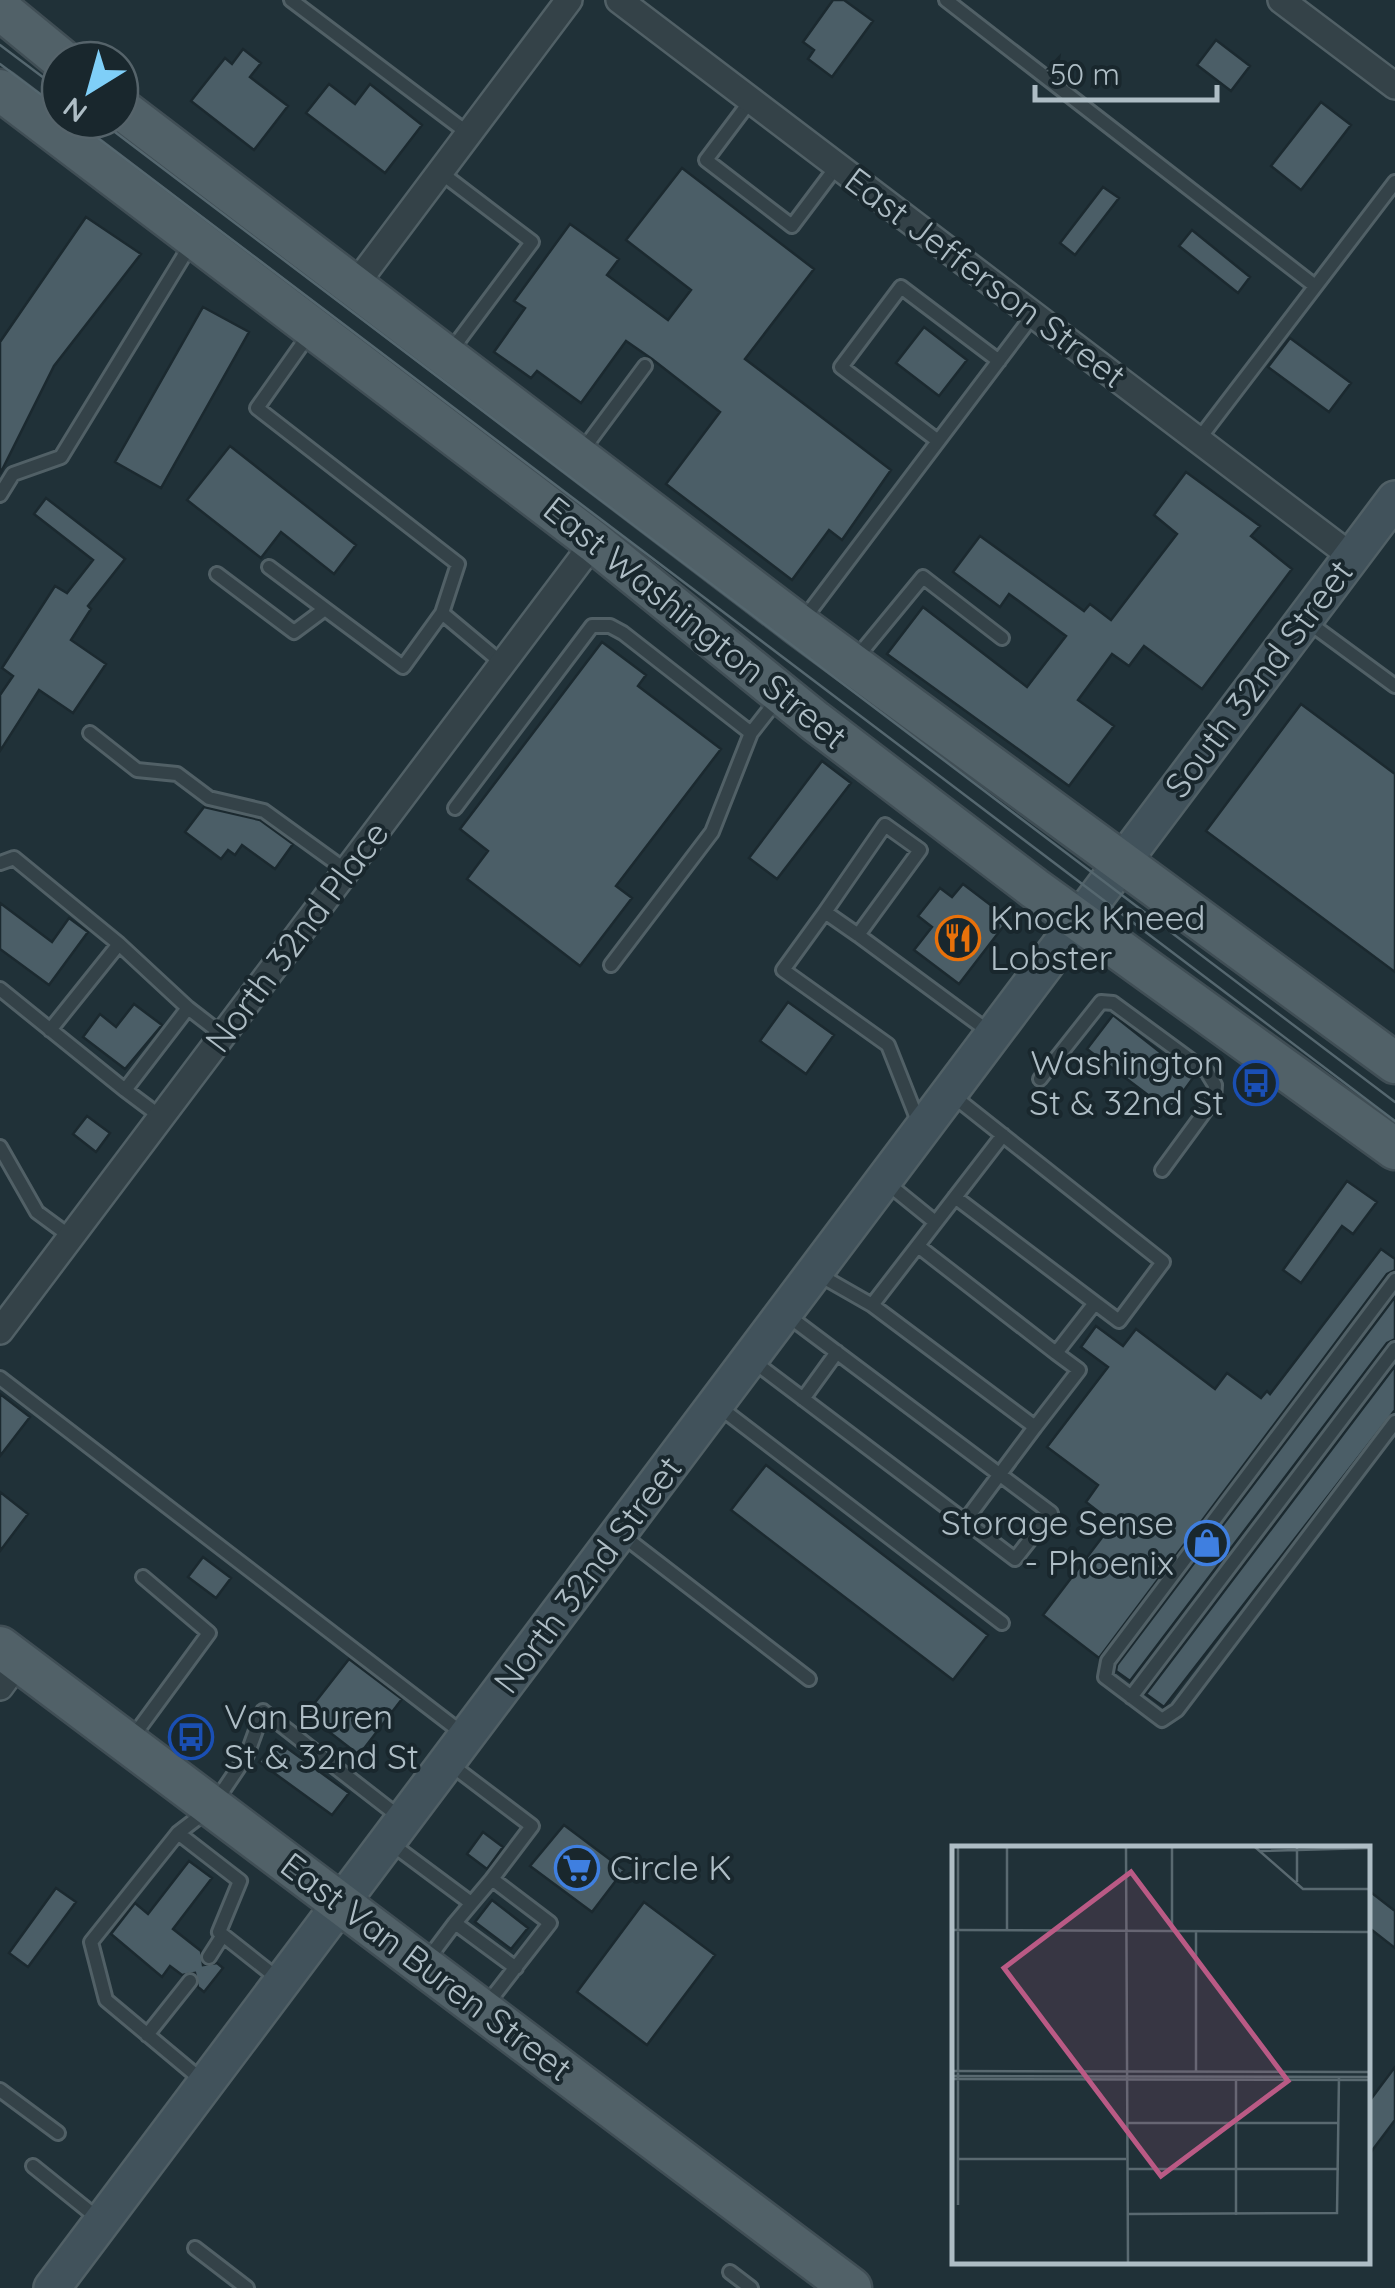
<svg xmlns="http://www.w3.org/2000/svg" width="1395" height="2288" font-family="Quicksand,sans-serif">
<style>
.building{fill:#4b5e67;stroke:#1b292f;stroke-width:2.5}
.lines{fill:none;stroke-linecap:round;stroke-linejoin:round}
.service-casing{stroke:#516066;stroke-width:18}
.minor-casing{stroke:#516066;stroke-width:30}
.secondary-casing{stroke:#516066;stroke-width:40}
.primary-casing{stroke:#404e55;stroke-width:45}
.service{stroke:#344248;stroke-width:12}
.minor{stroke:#344248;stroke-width:25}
.secondary{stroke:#41525b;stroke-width:35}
.primary{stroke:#516168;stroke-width:40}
.tram{stroke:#55676f;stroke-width:2.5}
.labels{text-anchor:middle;stroke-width:8;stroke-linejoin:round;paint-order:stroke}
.street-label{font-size:35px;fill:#aebdc5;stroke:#19272d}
.poi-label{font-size:35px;fill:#aebdc5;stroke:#19272d;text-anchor:start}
.inset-road{fill:none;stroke:#596970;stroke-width:2.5}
.view{fill:#ba5a85;fill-opacity:0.15;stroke:#ba5a85;stroke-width:5}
.inset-edge{fill:none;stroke:#aebdc5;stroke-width:5}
</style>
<rect width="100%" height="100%" fill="#203138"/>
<path class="building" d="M833,0H844L873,21L832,77L808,59L814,50L803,42Z
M1216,40L1250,66L1231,91L1197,65Z
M243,49L261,63L250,77L288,106L254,150L191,101L225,58L232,64Z
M329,84L355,104L370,84L422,125L385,173L306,113Z
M1321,102L1351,125L1301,190L1271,166Z
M682,168L814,269L745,359L891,470L842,540L829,530L792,580L666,484L720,412L652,359L626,341L581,403L537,371L531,378L494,352L525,308L514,301L570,224L619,259L607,275L668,320L691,290L626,240Z
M1103,187L1119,198L1075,255L1060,243Z
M86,217L141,254L54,366L0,474V342Z
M1192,230L1250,277L1238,293L1179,246Z
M203,307L249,332L161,488L115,462Z
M924,327L967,360L939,396L896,363Z
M1290,338L1351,383L1329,412L1268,367Z
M230,446L356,545L334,574L281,532L261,558L187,500Z
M1186,472L1260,526L1251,536L1292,569L1202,689L1144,646L1129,666L1112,654L1078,700L1114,726L1069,786L887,654L923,607L1027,687L1066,636L1009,594L1000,607L953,572L980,536L1084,611L1090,604L1111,620L1177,534L1154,515Z
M46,498L125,559L88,606L91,609L71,640L106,664L73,713L39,690L0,751V695L13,676L2,668L55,586L67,593L93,560L34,514Z
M602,642L646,675L638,686L721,749L616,886L632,898L580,966L467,879L488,851L460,829Z
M1301,704L1395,774V972L1206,831Z
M822,761L851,783L777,879L749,858Z
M204,807L260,820L293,844L275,869L242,845L235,855L228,850L221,859L185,832Z
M963,884L1009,919L959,984L914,950L932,927L918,916L940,888L952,897Z
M0,903L52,942L69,918L88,932L49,985L0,949Z
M788,1002L834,1035L806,1074L760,1041Z
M134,1004L162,1025L125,1069L83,1037L100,1014L116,1027Z
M1113,1015L1193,1078L1172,1107L1159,1097L1156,1101L1087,1049Z
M87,1116L110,1133L96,1152L73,1134Z
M1347,1181L1377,1202L1353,1234L1342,1226L1301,1283L1283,1270Z
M1381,1249L1395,1259V1270L1387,1274L1099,1658L1043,1615L1113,1523L1086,1502L1098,1485L1047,1447L1108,1367L1081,1347L1096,1326L1123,1346L1136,1329L1215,1389L1227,1373L1261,1398L1267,1391L1270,1394Z
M1395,1297V1339L1387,1343L1130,1681L1116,1671L1117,1665Z
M1395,1366V1410L1164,1707L1146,1694Z
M0,1394L30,1417L0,1456Z
M766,1465L988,1635L953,1680L731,1510Z
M0,1492L28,1514L0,1551Z
M203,1557L231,1578L216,1598L188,1577Z
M349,1659L402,1699L359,1755L306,1714Z
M276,1740L349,1793L332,1815L259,1762Z
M564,1825L624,1870L592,1912L530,1866Z
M483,1832L503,1847L487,1869L467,1854Z
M189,1861L212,1878L173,1929L201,1951L203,1965L217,1963L223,1968L204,1992L198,1987L195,1973L182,1975L170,1966L162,1977L111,1934L135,1903L148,1914Z
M56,1888L76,1902L28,1967L9,1953Z
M1368,1890L1395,1911V1948L1368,1927Z
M492,1900L528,1928L511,1949L475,1922Z
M644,1902L715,1955L647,2045L577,1992Z
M1395,2067V2120L1368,2156V2103Z"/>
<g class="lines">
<defs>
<path id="service" d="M291,0L469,134
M946,0L1315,286
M751,100L706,160L792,226L837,166
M440,172L532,242L450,352
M310,333L257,408L458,564L442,613L503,664
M1199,439L1395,182
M938,441L841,367L901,287L999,361
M582,451L645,366
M0,495L13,474L61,457L191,244
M269,567L325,609
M217,574L294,632L325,609L403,667L442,613
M1308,622L1395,686
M801,623L1034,314
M853,662L923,577L1002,638
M90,733L137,770L177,774L209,798L264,811L347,871
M455,808L592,626H610L623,633L751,733L780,696
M0,863L14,858L119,944L188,1008
M825,912L885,825L920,850L858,935L992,1034
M858,935L825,912L783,970L888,1045L920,1126
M611,965L712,832L751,733
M0,989L125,1090
M50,1030L119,944
M1040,1079L1101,1002L1113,1003L1207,1072L1215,1085L1214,1099L1162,1170
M161,1117L125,1090L188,1008L223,1035
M0,1147L37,1212L71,1237
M887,1183L935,1222
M955,1197L1095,1303
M918,1246L1056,1353
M816,1273L872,1305L1035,1427L1079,1370L1056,1353L1095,1303L1119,1321L1163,1262L952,1095
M1395,1280L1108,1661L1105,1677L1162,1720L1177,1710L1395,1422
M872,1305L1003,1135
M787,1315L1051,1513L1015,1559L965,1521
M753,1361L965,1521L1035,1427
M0,1378L466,1736
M803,1399L837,1352
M718,1406L1002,1623
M622,1535L809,1679
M1131,1697L1395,1349
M132,1738L209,1633L143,1577
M450,1764L532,1826L492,1879L550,1923L484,2008
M178,1833L240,1881L219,1932L281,1981
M389,1842L471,1903
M492,1879L455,1923L516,1968
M209,1957L223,1935
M425,1963L455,1923
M147,2035L190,1981
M204,2082L106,2000L91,1942L178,1833L212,1807L247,1755L263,1711L402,1819
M0,2090L58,2133
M33,2166L100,2220
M195,2248L247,2288
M730,2272L751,2288"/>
<path id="minor" d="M619,0L1351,556
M1281,0L1395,86
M353,288L569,0
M0,1331L594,542
M0,1687L19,1661"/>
<path id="secondary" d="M52,2288L1395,499"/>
<path id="primary" d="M0,9L62,60
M0,90L594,542L815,721L1034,888L1395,1149
M120,108L799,625L1395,1063
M0,1647L851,2288"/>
</defs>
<use href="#service" class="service-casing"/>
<use href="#minor" class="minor-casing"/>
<use href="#secondary" class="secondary-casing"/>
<use href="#primary" class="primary-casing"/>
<use href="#service" class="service"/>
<use href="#minor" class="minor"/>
<use href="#secondary" class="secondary"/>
<use href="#primary" class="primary"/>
<path class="tram" d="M0,45L60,90
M0,64L60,109
M74,120L1395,1121
M99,120L1395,1102"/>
</g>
<defs>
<symbol id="restaurant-ring" viewBox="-11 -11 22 22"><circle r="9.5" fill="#19272d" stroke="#e8710a" stroke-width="1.5"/><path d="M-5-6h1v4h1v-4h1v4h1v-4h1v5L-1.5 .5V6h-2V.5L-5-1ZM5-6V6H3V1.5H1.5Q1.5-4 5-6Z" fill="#e8710a"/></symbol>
<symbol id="bus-ring" viewBox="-11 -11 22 22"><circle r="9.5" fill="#19272d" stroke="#1a4fb4" stroke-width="1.5"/><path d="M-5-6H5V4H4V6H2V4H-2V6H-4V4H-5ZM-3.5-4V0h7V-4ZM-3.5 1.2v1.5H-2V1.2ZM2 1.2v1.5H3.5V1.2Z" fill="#1a4fb4"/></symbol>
<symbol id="shop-ring" viewBox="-11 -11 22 22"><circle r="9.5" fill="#19272d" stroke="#3f7fe0" stroke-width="1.5"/><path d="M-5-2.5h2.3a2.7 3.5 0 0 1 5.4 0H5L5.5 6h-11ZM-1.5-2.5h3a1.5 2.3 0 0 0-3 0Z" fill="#3f7fe0"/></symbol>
<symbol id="supermarket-ring" viewBox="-11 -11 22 22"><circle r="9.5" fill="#19272d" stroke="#3f7fe0" stroke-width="1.5"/><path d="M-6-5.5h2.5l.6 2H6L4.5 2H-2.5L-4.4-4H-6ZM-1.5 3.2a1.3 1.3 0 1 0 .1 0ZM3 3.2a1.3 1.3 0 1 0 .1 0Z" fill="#3f7fe0"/></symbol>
</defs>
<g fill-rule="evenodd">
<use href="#restaurant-ring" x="933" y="913" width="50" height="50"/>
<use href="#bus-ring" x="1231" y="1058" width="50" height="50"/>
<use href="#shop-ring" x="1182" y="1518" width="50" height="50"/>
<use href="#bus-ring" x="166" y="1712" width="50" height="50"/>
<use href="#supermarket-ring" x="552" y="1843" width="50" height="50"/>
</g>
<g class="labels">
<g class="street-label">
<text transform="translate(985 278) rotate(37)" y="12">East Jefferson Street</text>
<text transform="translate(695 623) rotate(39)" y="12">East Washington Street</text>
<text transform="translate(1259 679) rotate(-53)" y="12">South 32nd Street</text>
<text transform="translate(297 937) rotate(-53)" y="12">North 32nd Place</text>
<text transform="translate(588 1575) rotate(-53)" y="12">North 32nd Street</text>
<text transform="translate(426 1967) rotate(37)" y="12">East Van Buren Street</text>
</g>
<g class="poi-label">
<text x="990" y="930">Knock Kneed<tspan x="990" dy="40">Lobster</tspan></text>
<text x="1224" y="1075" text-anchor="end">Washington<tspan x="1224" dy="40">St &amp; 32nd St</tspan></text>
<text x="1174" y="1535" text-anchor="end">Storage Sense<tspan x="1174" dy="40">- Phoenix</tspan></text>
<text x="224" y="1729">Van Buren<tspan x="224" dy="40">St &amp; 32nd St</tspan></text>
<text x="610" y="1880">Circle K</text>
</g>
</g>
<g transform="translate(952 1846)">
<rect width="418" height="418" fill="#203138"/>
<path class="inset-road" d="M174,1L176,417M220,1V85M303,1L351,43H418M345,1V36M308,5L418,2M0,84L418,86M55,84V1M244,85V226M0,225L418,226M0,230L418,231M0,233L418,234M284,234V369M176,277H387M6,313H174M176,323H387M6,359V1M175,368L385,367L387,230"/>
<path class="view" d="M179,26L336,235L209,330L52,122Z"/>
<rect width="418" height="418" class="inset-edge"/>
</g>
<g transform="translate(90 90) rotate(217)"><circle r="48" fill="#19272d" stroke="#55636a" stroke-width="2.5"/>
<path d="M0-8L18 38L0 25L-18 38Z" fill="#7fcff8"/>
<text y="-15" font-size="28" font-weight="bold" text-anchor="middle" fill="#aebdc5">N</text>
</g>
<path d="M1035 85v15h182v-15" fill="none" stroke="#aebdc5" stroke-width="5"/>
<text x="1050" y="85" font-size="30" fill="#aebdc5" stroke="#19272d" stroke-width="8" paint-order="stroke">50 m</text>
</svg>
